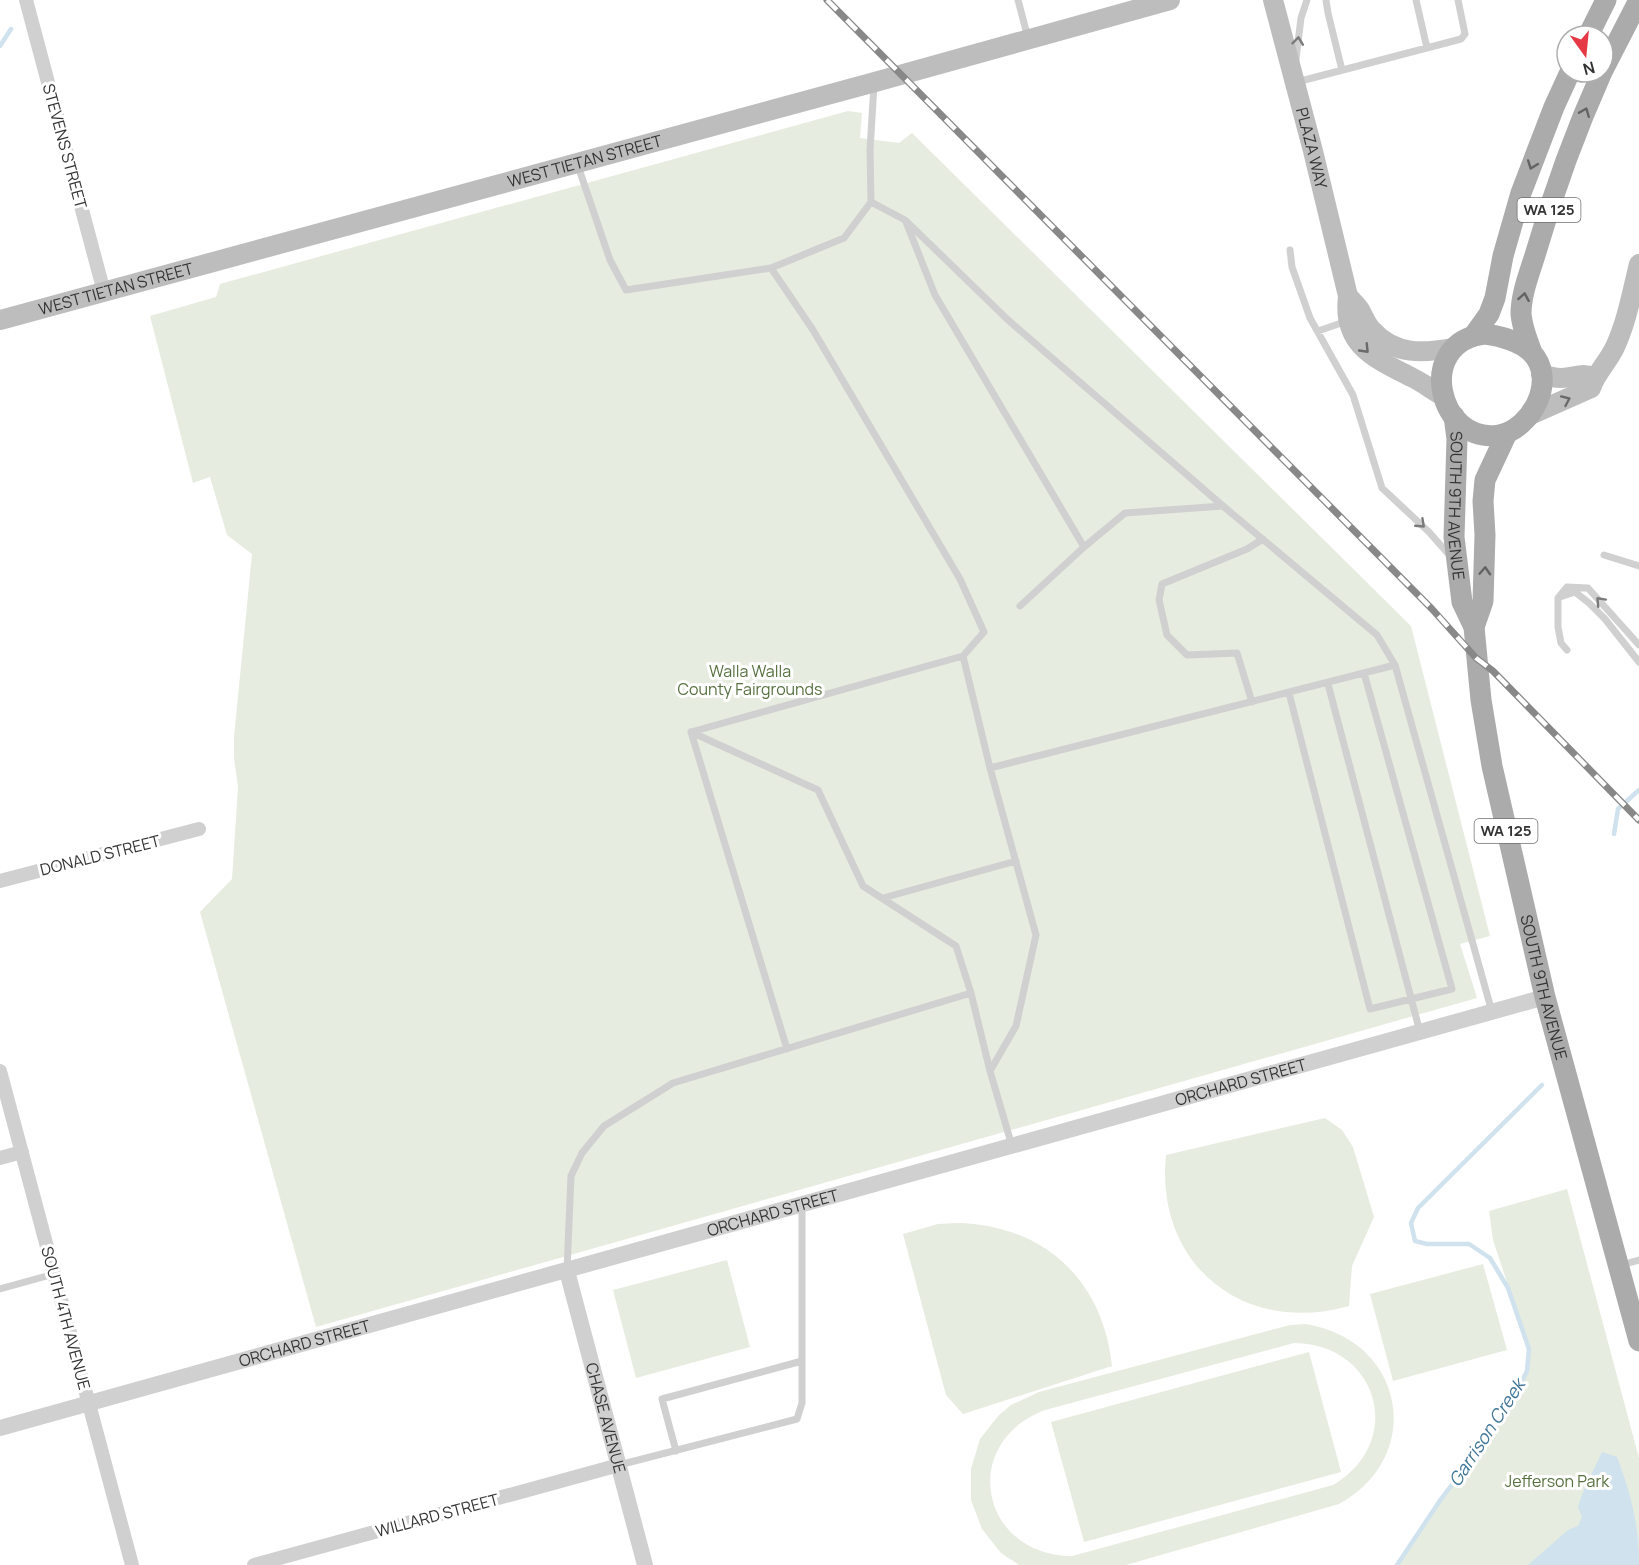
<svg xmlns="http://www.w3.org/2000/svg" width="1639" height="1565" font-family="Manrope,sans-serif">
<style>
.green{fill:#e6ecdf;fill-rule:evenodd}
.water{fill:#cfe2ee}
.lines{fill:none;stroke-linecap:round;stroke-linejoin:round}
.stream{stroke:#cfe2ee;stroke-width:4.5}
.service{stroke:#d0d0d0;stroke-width:7}
.minor{stroke:#d0d0d0;stroke-width:14}
.tertiary{stroke:#d0d0d0;stroke-width:16}
.secondary{stroke:#bdbdbd;stroke-width:20}
.primary{stroke:#ababab;stroke-width:21}
.rail-casing{stroke:#888;stroke-width:7}
.rail{stroke:#fff;stroke-width:4.5;stroke-dasharray:14;stroke-linecap:butt}
.oneway{stroke:#7a7a7a}
.oneway2{stroke:#636363}
.oneway3{stroke:#6a6a6a}
.labels{text-anchor:middle;stroke-width:6;stroke-linejoin:round;paint-order:stroke}
.shield{fill:#fff;stroke:#707070;stroke-width:1.5}
.shield-label{font-size:15px;font-weight:bold;fill:#333}
.street-label{font-size:16px;fill:#333;stroke:#fff}
.park-label{font-size:16px;fill:#56703f;stroke:#fff}
.water-label{font-size:18px;font-style:italic;fill:#3f7597;stroke:#fff}
</style>
<rect width="100%" height="100%" fill="#fff"/>
<path class="green" d="M848,111L862,113L860,138L899,143L912,133L1411,626L1490,936L1460,944L1477,998L316,1327L200,912L232,879L238,787L234,758V737L252,554L227,535L210,477L193,483L150,316L216,297L220,284Z
M1325,1118L1342,1130L1353,1147L1374,1217L1352,1266L1349,1306C1243,1336 1155,1264 1166,1155Z
M1567,1189L1639,1458V1565H1397L1441,1499L1490,1435L1514,1397L1527,1371L1529,1349L1493,1240L1489,1211Z
M957,1223C1043,1225 1103,1279 1112,1366L963,1414L946,1395L903,1234L938,1224Z
M727,1260L750,1347L636,1378L613,1290Z
M1483,1264L1507,1350L1393,1381L1370,1294Z
M1305,1324C1404,1339 1427,1455 1339,1504L1126,1565H1019L1001,1553L982,1529L971,1500V1469L980,1439L999,1415L1011,1405L1039,1392L1290,1325ZM1294,1343C1379,1344 1406,1442 1333,1485L1072,1556C979,1555 959,1442 1045,1410Z
M1309,1352L1341,1472L1084,1542L1051,1422Z"/>
<path class="water" d="M1602,1452L1617,1457C1631,1494 1639,1525 1639,1565H1528L1568,1530L1578,1526L1582,1517L1578,1507L1583,1492Z"/>
<g class="lines">
<path class="stream" d="M0,46L11,29
M1614,834L1618,809L1639,790
M1397,1565L1441,1499L1490,1435L1514,1397L1527,1371L1529,1349L1508,1288L1490,1258L1469,1244H1427L1415,1241L1411,1223L1418,1208L1542,1085"/>
<path class="service" d="M1018,0L1028,38
M1326,0L1328,13L1342,70
M1416,0L1427,48
M1296,59L1301,18L1307,0
M1297,82L1461,39L1465,34L1458,0
M578,166L610,260L626,290L771,268L844,238L871,202L905,220L1007,319L1223,506L1377,635L1395,665L990,768
M871,202L870,150L874,85
M906,222L935,295L1084,547
M1290,250L1292,267L1310,318L1353,395L1382,488L1429,532L1451,557
M771,268L813,330L960,579L984,632L963,656
M1318,331L1347,321
M1604,555L1639,566
M1560,597L1575,592L1589,603L1605,619L1639,662
M1020,606L1084,547L1125,513L1223,506
M1567,650L1561,643L1558,627V598L1567,587L1588,588L1639,645
M1395,665L1492,1012
M1328,684L1420,1032
M1289,693L1370,1009L1452,989L1364,673
M1252,702L1237,653L1187,655L1167,635L1159,600L1162,584L1247,549L1263,539
M691,732L963,656L990,768L1036,935L1016,1026L990,1071
M691,732L818,790L863,886L956,946L971,993
M691,732L787,1049
M883,898L1016,861
M1621,1265L1639,1260
M567,1270L571,1176L582,1153L604,1126L673,1083L971,993L990,1071L1012,1146
M0,1289L54,1274
M676,1451L662,1399L802,1361
M619,1465L797,1419L802,1403V1205"/>
<path class="minor" d="M26,0L104,292
M0,881L199,829
M0,1071L132,1565
M0,1158L22,1152
M254,1565L619,1465"/>
<g class="tertiary">
<path id="s1" d="M567,1271L645,1565"/>
<path id="s2" d="M0,1428L1545,997"/>
</g>
<g class="secondary">
<path id="s3" d="M1273,0L1313,151L1348,296C1342,345 1374,358 1411,377C1422,382 1432,390 1443,396"/>
<path d="M1348,296C1352,301 1357,305 1360,310C1364,317 1367,325 1372,330C1395,356 1424,353 1454,348"/>
<path id="s4" d="M0,320L875,82L1170,0"/>
<path d="M1541,374C1547,376 1554,378 1561,378C1575,378 1580,372 1594,377"/>
<path d="M1530,415L1591,388C1596,373 1608,362 1615,347C1627,321 1632,292 1639,264"/>
</g>
<g class="primary">
<path d="M1588,36L1606,0"/>
<path d="M1603,70L1639,0"/>
<path d="M1485,334C1500,336 1519,341 1531,352C1558,379 1532,429 1499,435C1438,445 1414,342 1485,334Z"/>
<path d="M1474,335L1489,314L1495,298L1503,256L1521,193L1554,107L1570,72"/>
<path d="M1532,353C1528,341 1522,328 1521,314C1521,293 1530,272 1536,252C1554,190 1576,130 1602,72"/>
<path id="s5" d="M1454,416L1457,439L1454,537L1462,602L1474,627L1481,700L1492,766L1545,997L1639,1341"/>
<path d="M1474,627L1483,601L1485,535L1483,501L1485,480L1507,433"/>
</g>
<defs>
<path id="rail" d="M827,0L1432,609L1476,658L1493,671L1639,820"/>
</defs>
<use href="#rail" class="rail-casing"/>
<use href="#rail" class="rail"/>
</g>
<defs><path id="oneway-chevron" d="M-2-3.5L2.5 0L-2 3.5" fill="none" stroke-width="1.6" stroke-linecap="round" stroke-linejoin="round" transform="scale(1.5)"/></defs>
<g class="oneway">
<use href="#oneway-chevron" transform="translate(1298 41) rotate(-83)"/>
<use href="#oneway-chevron" transform="translate(1421 524) rotate(43)"/>
<use href="#oneway-chevron" transform="translate(1600 601) rotate(-133)"/>
</g>
<g class="oneway2">
<use href="#oneway-chevron" transform="translate(1585 112) rotate(-68)"/>
<use href="#oneway-chevron" transform="translate(1532 165) rotate(110)"/>
<use href="#oneway-chevron" transform="translate(1524 297) rotate(-80)"/>
<use href="#oneway-chevron" transform="translate(1485 571) rotate(-87)"/>
</g>
<g class="oneway3">
<use href="#oneway-chevron" transform="translate(1365 349) rotate(46)"/>
<use href="#oneway-chevron" transform="translate(1566 400) rotate(-24)"/>
</g>
<g class="labels">
<g class="shield">
<rect x="1517.5" y="198" width="63" height="24" rx="4.5"/>
<rect x="1474.5" y="819" width="63" height="24" rx="4.5"/>
</g>
<g class="shield-label">
<text x="1549" y="215">WA 125</text>
<text x="1506" y="836">WA 125</text>
</g>
<g class="street-label">
<text transform="translate(65 146) rotate(75)" y="6">STEVENS STREET</text>
<text dy="6" stroke="none"><textPath href="#s3" startOffset="153">PLAZA WAY</textPath></text>
<text dy="6" stroke="none"><textPath href="#s4" startOffset="606">WEST TIETAN STREET</textPath></text>
<text dy="6" stroke="none"><textPath href="#s4" startOffset="120">WEST TIETAN STREET</textPath></text>
<text dy="6" stroke="none"><textPath href="#s5" startOffset="90">SOUTH 9TH AVENUE</textPath></text>
<text transform="translate(100 855) rotate(-14)" y="6">DONALD STREET</text>
<text dy="6" stroke="none"><textPath href="#s5" startOffset="582">SOUTH 9TH AVENUE</textPath></text>
<text dy="6" stroke="none"><textPath href="#s2" startOffset="1288">ORCHARD STREET</textPath></text>
<text dy="6" stroke="none"><textPath href="#s2" startOffset="802">ORCHARD STREET</textPath></text>
<text transform="translate(66 1318) rotate(75)" y="6">SOUTH 4TH AVENUE</text>
<text dy="6" stroke="none"><textPath href="#s2" startOffset="316">ORCHARD STREET</textPath></text>
<text dy="6" stroke="none"><textPath href="#s1" startOffset="152">CHASE AVENUE</textPath></text>
<text transform="translate(437 1515) rotate(-15)" y="6">WILLARD STREET</text>
</g>
<g class="park-label">
<text x="750" y="677">Walla Walla<tspan x="750" dy="18">County Fairgrounds</tspan></text>
<text x="1557" y="1487">Jefferson Park</text>
</g>
<g class="water-label">
<text transform="translate(1487 1433) rotate(-57)" y="6">Garrison Creek</text>
</g>
</g>
<g transform="translate(1585 54) rotate(165)"><circle r="28" fill="#ffffff" stroke="#adadad" stroke-width="1.5"/>
<path d="M0-4.5L10 22L0 15L-10 22Z" fill="#e63946"/>
<text y="-9" font-size="16" font-weight="bold" text-anchor="middle" fill="#333333">N</text>
</g>
</svg>
